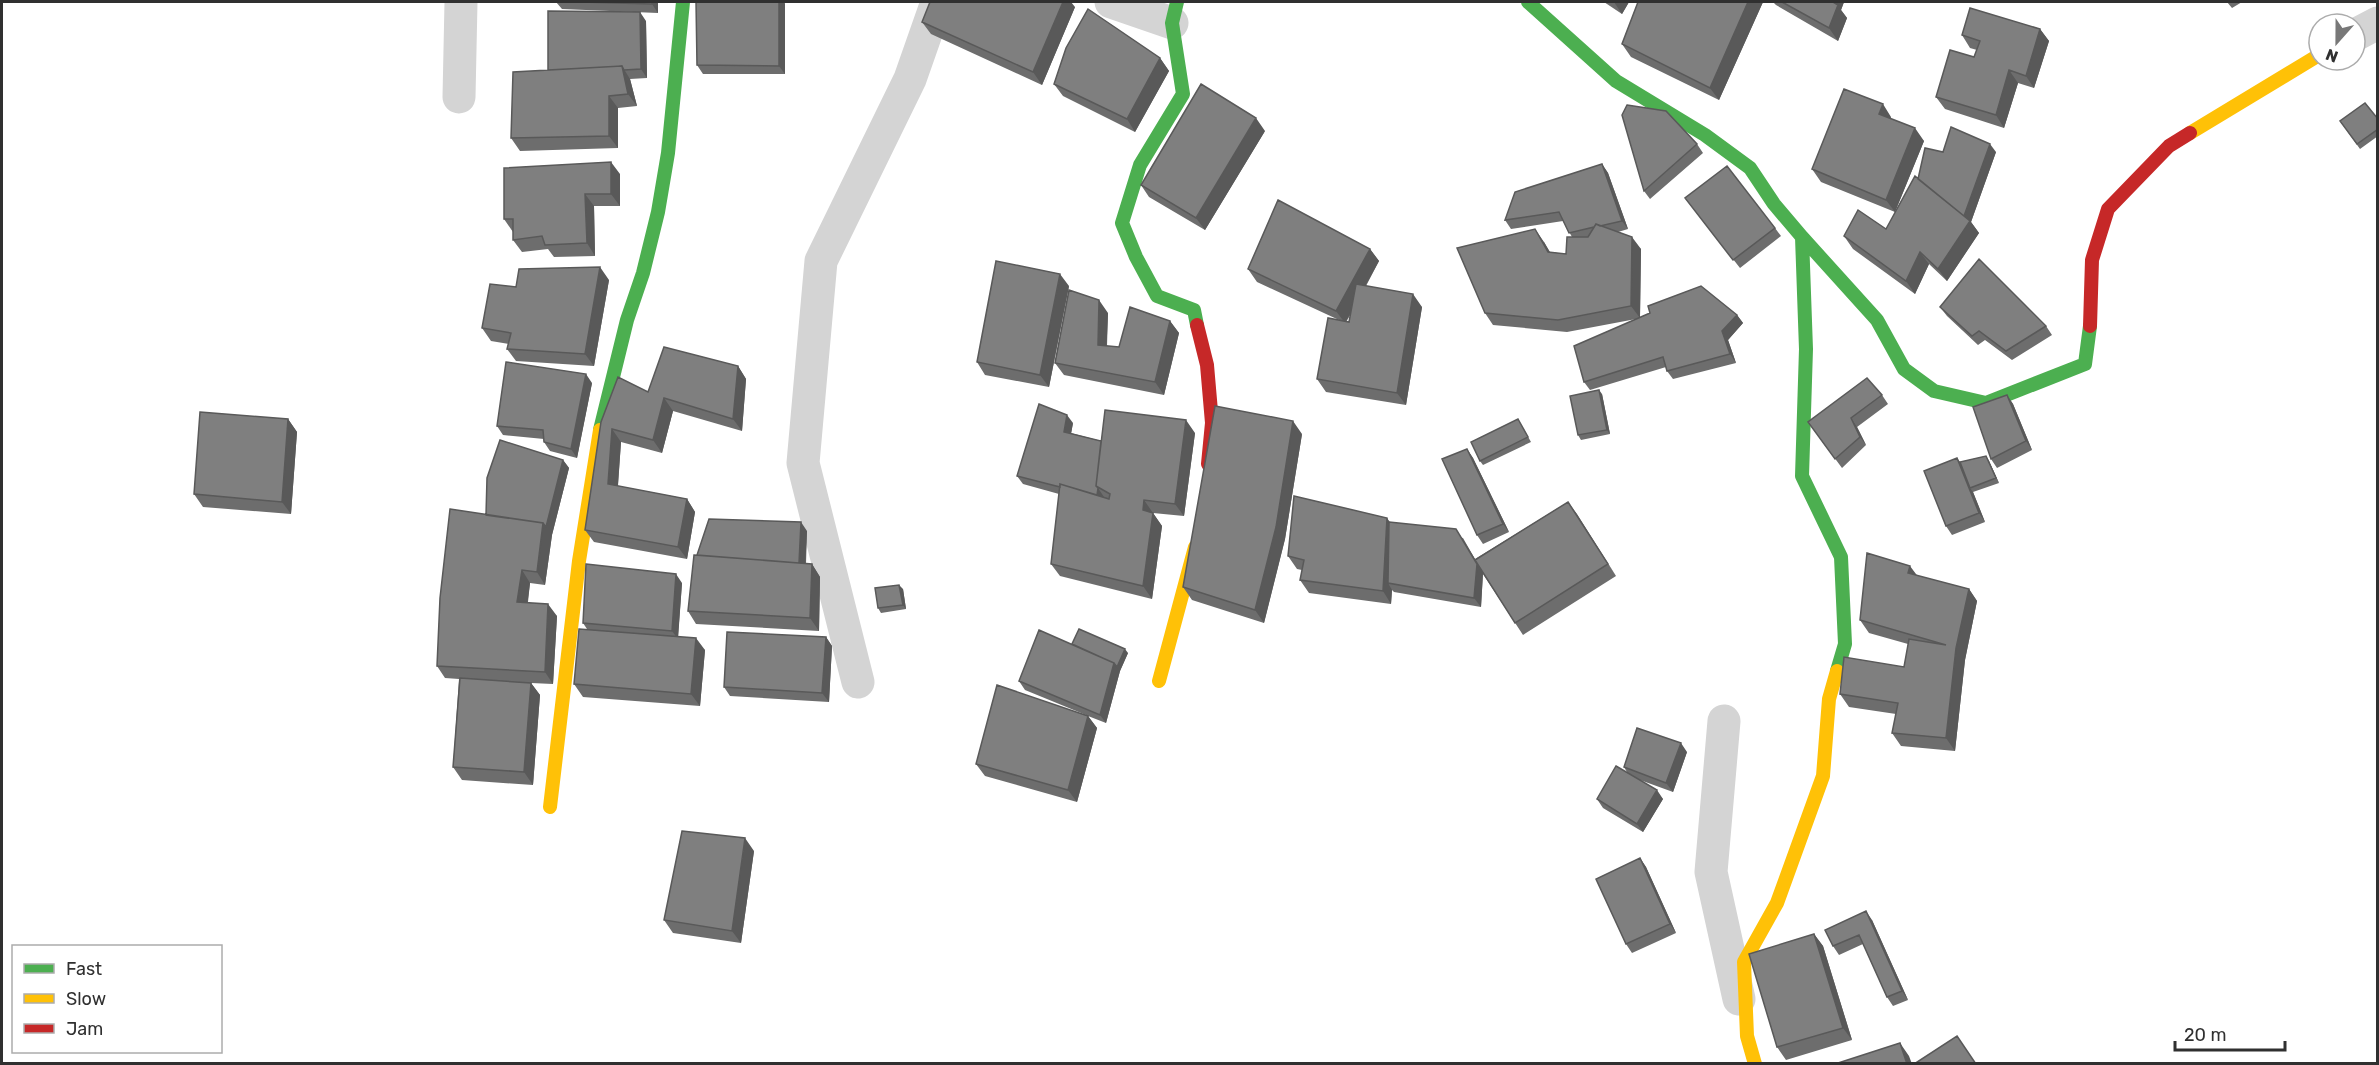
<svg xmlns="http://www.w3.org/2000/svg" width="2379" height="1065" font-family="Rubik,sans-serif">
<style>
.lines{fill:none;stroke-linecap:round;stroke-linejoin:round}
.street{stroke:#d4d4d4;stroke-width:33}
.fast{stroke:#4caf50;stroke-width:14}
.slow{stroke:#ffc107;stroke-width:14}
.jam{stroke:#c62828;stroke-width:14}
.wall{fill:#6d6d6d;fill-rule:evenodd}
.shaded-wall{fill:#595959}
.building{fill:#7f7f7f;stroke:#595959;stroke-width:1.5}
</style>
<rect width="100%" height="100%" fill="#fff"/>
<g class="lines">
<path class="street" d="M1111,2L1172,23
M2355,35L2378,23
M459,97L461,2
M858,682L803,463L821,261L910,79L937,2
M1724,721L1711,872L1739,999"/>
<path class="fast" d="M1177,2L1172,23L1183,94L1140,165L1122,223L1136,257L1157,296L1194,310L1197,325
M1528,2L1616,81L1705,135L1750,168L1774,204L1802,237L1806,349L1802,476L1841,557L1845,644L1837,671
M1802,237L1877,320L1904,369L1934,391L1986,403L2085,364L2090,326
M600,430L627,320L643,273L658,212L668,153L683,2"/>
<path class="slow" d="M2190,133L2319,55
M1159,681L1195,547
M550,807L579,561L600,430
M1755,1064L1747,1036L1744,962L1777,903L1823,776L1829,699L1837,671"/>
<path class="jam" d="M1197,325L1207,365L1212,423L1208,464
M2090,326L2092,260L2108,209L2169,146L2190,133"/>
</g>
<path class="wall" d="M556,2H658V13L562,9Z
M696,2H784L785,4V74H703L697,65Z
M1604,2H1629L1622,14Z
M1638,2H1763L1719,100L1631,57L1622,44Z
M1773,2H1844L1841,10L1847,18L1838,41L1776,5Z
M2227,2H2242L2232,8Z
M1075,7L1042,85L931,34L922,22Z
M646,21L647,78L630,79L637,106L618,108V148L520,151L511,138L548,70Z
M2040,29L2049,41L2034,88L2018,83L2004,128L1945,109L1936,97L1974,57L1977,50L1970,48L1962,35Z
M1160,58L1169,71L1135,132L1063,96L1054,84Z
M1891,117V119L1924,141L1895,212L1821,182L1812,169Z
M2378,119V136L2360,149L2340,121Z
M1265,131L1205,230L1149,197L1141,185Z
M1697,144L1703,153L1650,199L1644,191Z
M1943,152H1996L1971,222L1979,233L1947,281L1929,264L1915,294L1853,249L1844,236L1886,229L1918,179Z
M1602,164L1608,173L1628,229L1618,232L1641,249L1640,317L1737,315L1743,323L1728,340L1736,363L1673,379L1667,371L1666,367L1590,390L1584,382L1636,319L1567,332L1493,325L1485,313L1544,242L1550,252L1566,254L1572,237L1563,221L1511,229L1505,220Z
M620,174V206H594L595,256L554,257L548,249L522,252L513,240V232L504,219Z
M1685,198L1775,228L1781,236L1740,268Z
M1370,249L1379,261L1366,286L1422,307L1406,405L1326,392L1317,379L1339,320L1257,282L1248,269ZM1351,314L1349,322H1346Z
M609,280L594,366L516,361L507,349L509,344L491,341L482,328L516,287Z
M1069,286L1049,387L985,375L977,362Z
M1940,307L2046,326L2052,335L2012,360L1985,340L1978,345L1947,316Z
M1108,313L1107,346L1119,347L1170,321L1179,333L1164,395L1064,375L1055,363Z
M738,366L746,379L742,431L673,411L662,453L621,442L618,486L687,499L695,512L687,559L594,542L585,530L601,422L648,392Z
M592,383L577,458L550,451L544,442V439L503,435L497,426Z
M1602,394L1610,434L1581,440L1578,435Z
M1882,395L1888,404L1857,427L1866,445L1842,468L1808,422Z
M2007,395L2013,404L2032,450L1997,468L1991,459Z
M288,419L297,432L291,514L203,507L194,494Z
M1518,419L1531,442L1483,465L1480,461Z
M1073,423L1071,433L1101,441L1195,433L1184,516L1153,513L1162,526L1152,599L1060,576L1051,564L1059,494L1023,484L1017,476Z
M1302,434L1285,539L1264,623L1192,600L1183,587Z
M1467,449L1473,458L1509,532L1483,544L1477,535Z
M1986,456L1989,461L1999,483L1973,492L1985,522L1952,535L1946,526L1957,458L1960,462Z
M563,460L569,468L552,535L545,585L530,583L528,602L557,616L553,684L531,683L540,695L533,785L462,780L453,767L459,679L445,678L437,666L486,515Z
M1568,502L1616,576L1523,635L1483,574L1481,607L1394,592L1392,590L1391,604L1309,593L1300,580L1302,570L1297,569L1288,556L1387,518L1389,522L1463,538L1475,559Z
M807,531L806,564H812L820,577L819,631L696,624L688,611L697,555Z
M1917,576L1969,589L1977,601L1965,660L1955,751L1901,746L1892,733L1896,714L1849,707L1840,694L1904,667L1908,644L1869,633L1860,620Z
M682,583L678,636L705,650L700,706L583,697L574,684L587,629L583,623Z
M903,589L906,609L881,613L878,608Z
M826,637L832,646L829,702L730,696L724,687Z
M1072,644L1128,653L1120,671L1106,723L1088,716L1097,728L1077,802L985,776L976,764L1086,715L1025,690L1019,681Z
M1687,752L1673,792L1640,780L1663,799L1643,832L1603,808L1597,799L1627,772L1624,767Z
M754,851L741,943L673,933L664,920Z
M1640,858L1646,867L1676,933L1632,953L1626,944Z
M1872,920L1908,1000L1893,1006L1887,997L1863,944L1839,955L1833,946Z
M1814,934L1823,946L1852,1040L1786,1060L1777,1047Z"/>
<path class="shaded-wall" d="M652,2H658V13L652,4Z
M779,2H784L785,4V74L779,66Z
M1063,2H1071L1075,7L1042,85L1033,72Z
M1614,2H1629L1622,14Z
M1748,2H1763L1719,100L1710,88Z
M1832,2H1844L1841,10L1847,18L1838,41L1829,28Z
M640,12L646,21L647,78L641,69Z
M2040,29L2049,41L2034,88L2026,76Z
M1160,58L1169,71L1135,132L1127,119Z
M622,66L630,79L637,106L628,94Z
M2009,70L2018,83L2004,128L1996,115Z
M609,96L618,108V148L609,136Z
M1883,104L1891,117L1888,127L1879,114Z
M1256,118L1265,131L1205,230L1196,218Z
M1915,128L1924,141L1895,212L1886,200Z
M1990,144L1996,152L1971,222L1979,233L1947,281L1938,269L1964,217Z
M611,162L620,174V206L611,194Z
M1602,164L1608,173L1628,229L1622,221Z
M585,194L594,206L595,256L587,243Z
M1535,229L1544,242L1557,265L1548,252Z
M1632,237L1641,249L1640,318L1631,306Z
M1370,249L1379,261L1345,323L1336,311Z
M1920,252L1929,264L1915,294L1906,281Z
M600,267L609,280L594,366L585,354Z
M1060,274L1069,286L1049,387L1040,375Z
M1413,294L1422,307L1406,405L1397,393Z
M1099,300L1108,313L1106,358L1098,345Z
M1737,315L1743,323L1728,340L1736,363L1730,354L1722,331Z
M1170,321L1179,333L1164,395L1155,382Z
M738,366L746,379L742,431L733,419Z
M586,374L592,383L577,458L571,449Z
M1599,390L1602,394L1610,434L1607,430Z
M2007,395L2013,404L2032,450L2026,441Z
M664,398L673,411L662,453L653,440Z
M1067,415L1073,423L1070,440L1064,432Z
M1851,418L1857,427L1866,445L1860,437Z
M288,419L297,432L291,514L282,502Z
M1186,420L1195,433L1184,516L1175,504Z
M1293,421L1302,434L1285,539L1264,623L1255,610Z
M612,429L621,442L617,497L608,484Z
M1467,449L1473,458L1509,532L1503,524Z
M1986,456L1989,461L1999,483L1996,478Z
M1957,458L1963,467L1970,488L1973,492L1985,522L1979,513Z
M563,460L569,468L552,535L545,585L537,572L543,523Z
M1098,488L1104,497L1097,496Z
M687,499L695,512L687,559L678,547Z
M1144,500L1162,526L1152,599L1143,586V510Z
M1568,502L1577,514L1616,576L1608,564Z
M1387,518L1396,531L1388,583L1392,590L1391,604L1383,591Z
M801,522L807,531L805,571L799,563Z
M1456,529L1483,572L1481,607L1474,598Z
M812,564L820,577L819,631L810,618Z
M1910,566L1919,578L1908,573Z
M522,570L530,583L526,614L517,602Z
M676,574L682,583L678,639L672,631Z
M899,585L903,589L906,609L903,605Z
M1969,589L1977,601L1965,660L1955,751L1946,738L1956,648Z
M548,604L557,616L553,684L545,672Z
M826,637L832,646L829,702L822,693Z
M696,638L705,650L700,706L691,694Z
M1125,649L1128,653L1120,671L1106,723L1100,715L1114,663Z
M531,683L540,695L533,785L524,772Z
M1088,716L1097,728L1077,802L1068,790Z
M1681,743L1687,752L1673,792L1666,783Z
M1657,790L1663,799L1643,832L1637,824Z
M745,838L754,851L741,943L732,931Z
M1640,858L1646,867L1676,933L1670,924Z
M1866,911L1872,920L1908,1000L1902,991Z
M1814,934L1823,946L1852,1040L1843,1028Z
M1900,1043L1909,1056L1912,1064H1907Z"/>
<path class="building" d="M580,2H652V4Z
M696,2H779V66L697,65Z
M930,2H1063L1033,72L922,22Z
M1638,2H1748L1710,88L1622,44Z
M1782,2H1833L1838,5L1829,28Z
M1970,8L2040,29L2026,76L2009,70L1996,115L1936,97L1950,50L1974,57L1980,41L1962,35Z
M1088,9L1160,58L1127,119L1054,84L1066,48Z
M548,11L640,12L641,69L624,70L622,66L548,70Z
M622,66L628,94L609,96V136L511,138L513,72Z
M1201,84L1256,118L1196,218L1141,185Z
M1844,89L1883,104L1879,114L1915,128L1886,200L1812,169Z
M2365,103L2378,119V129L2357,144L2340,121Z
M1627,105L1666,111L1697,144L1644,191L1622,115Z
M1951,127L1990,144L1964,216L1918,179L1925,148L1943,152Z
M611,162V194H585L587,243L545,245L542,236L513,240V219H504V168Z
M1602,164L1622,221L1600,226L1596,224L1594,227L1569,233L1559,212L1505,220L1515,192Z
M1727,166L1775,228L1733,260L1685,198Z
M1915,176L1970,221L1938,269L1920,252L1906,281L1844,236L1858,210L1886,229Z
M1278,200L1370,249L1336,311L1248,269Z
M1596,224L1632,237L1631,306L1558,320L1485,313L1457,248L1535,229L1548,252L1566,254L1567,237H1588Z
M1979,259L2046,326L2006,351L1979,331L1972,336L1940,307Z
M996,261L1060,274L1040,375L977,362Z
M600,267L585,354L507,349L511,333L482,328L490,284L516,287L519,269Z
M1356,284L1413,294L1397,393L1317,379L1328,318L1349,322Z
M1701,286L1737,315L1722,331L1730,354L1667,371L1663,357L1584,382L1574,346L1650,313L1648,306Z
M1069,290L1099,300L1098,345L1119,347L1130,307L1170,321L1155,382L1055,363Z
M664,347L738,366L733,419L664,398L653,440L612,429L608,484L687,499L678,547L585,530L601,422L618,377L648,392Z
M506,362L586,374L571,449L544,442L543,430L497,426Z
M1867,378L1882,395L1851,418L1860,437L1835,459L1808,422Z
M1599,390L1607,430L1578,435L1570,396Z
M2007,395L2026,441L1991,459L1973,407Z
M1039,404L1067,415L1064,432L1101,441L1096,486L1098,488L1097,495L1060,484V487L1017,476Z
M1215,406L1293,421L1276,527L1255,610L1183,587Z
M1105,410L1186,420L1175,504L1144,500L1143,510L1153,513L1143,586L1051,564L1060,484L1109,499L1110,494L1096,486Z
M200,412L288,419L282,502L194,494Z
M1518,419L1528,437L1480,461L1471,442Z
M500,440L563,460L546,527L543,523L486,515L487,478Z
M1467,449L1503,524L1477,535L1442,459Z
M1986,456L1996,478L1970,488L1960,462Z
M1957,458L1979,513L1946,526L1924,471Z
M1294,496L1387,518L1383,591L1300,580L1304,560L1288,556Z
M1568,502L1608,564L1515,623L1475,560Z
M450,509L543,523L537,572L522,570L517,602L548,604L545,672L437,666L440,598Z
M709,519L801,522L799,563L697,555Z
M1389,522L1456,529L1477,564L1474,598L1388,583Z
M1867,553L1910,566L1908,573L1969,589L1956,648L1946,738L1892,733L1898,703L1840,694L1844,657L1904,667L1909,639L1946,645L1860,620Z
M694,555L812,564L810,618L688,611Z
M586,564L676,574L672,631L583,623Z
M899,585L903,605L878,608L875,588Z
M579,629L696,638L691,694L574,684Z
M1079,629L1125,649L1117,667L1114,663L1072,644Z
M1039,630L1114,663L1100,715L1019,681Z
M727,632L826,637L822,693L724,687Z
M460,678L531,683L524,772L453,767Z
M997,685L1088,716L1068,790L976,764Z
M1637,728L1681,743L1666,783L1624,767Z
M1616,766L1657,790L1637,824L1597,799Z
M682,831L745,838L732,931L664,920Z
M1640,858L1670,924L1626,944L1596,879Z
M1866,911L1902,991L1887,997L1859,935L1833,946L1825,930Z
M1814,934L1843,1028L1777,1047L1749,954Z
M1957,1036L1976,1064H1914Z
M1900,1043L1907,1064H1835Z"/>
<rect width="2379" height="1065" fill="none" stroke="#303030" stroke-width="6"/>
<rect x="12" y="945" width="210" height="108" fill="#ffffff" stroke="#acacac" stroke-width="1.5"/>
<rect x="24" y="964" width="30" height="9" fill="#4caf50" stroke="#acacac" stroke-width="1.5"/>
<text x="66" y="975" font-size="18" fill="#303030">Fast</text>
<rect x="24" y="994" width="30" height="9" fill="#ffc107" stroke="#acacac" stroke-width="1.5"/>
<text x="66" y="1005" font-size="18" fill="#303030">Slow</text>
<rect x="24" y="1024" width="30" height="9" fill="#c62828" stroke="#acacac" stroke-width="1.5"/>
<text x="66" y="1035" font-size="18" fill="#303030">Jam</text>
<g transform="translate(2337 42) rotate(201)"><circle r="28" fill="#ffffff" stroke="#acacac" stroke-width="1.5"/>
<path d="M0-4.5L10 22L0 15L-10 22Z" fill="#787878"/>
<text y="-9" font-size="16" font-weight="bold" text-anchor="middle" fill="#303030">N</text>
</g>
<path d="M2175 1041v9h110v-9" fill="none" stroke="#303030" stroke-width="3"/>
<text x="2184" y="1041" font-size="18" fill="#303030" stroke="#ffffff" stroke-width="4.5" paint-order="stroke">20 m</text>
</svg>
